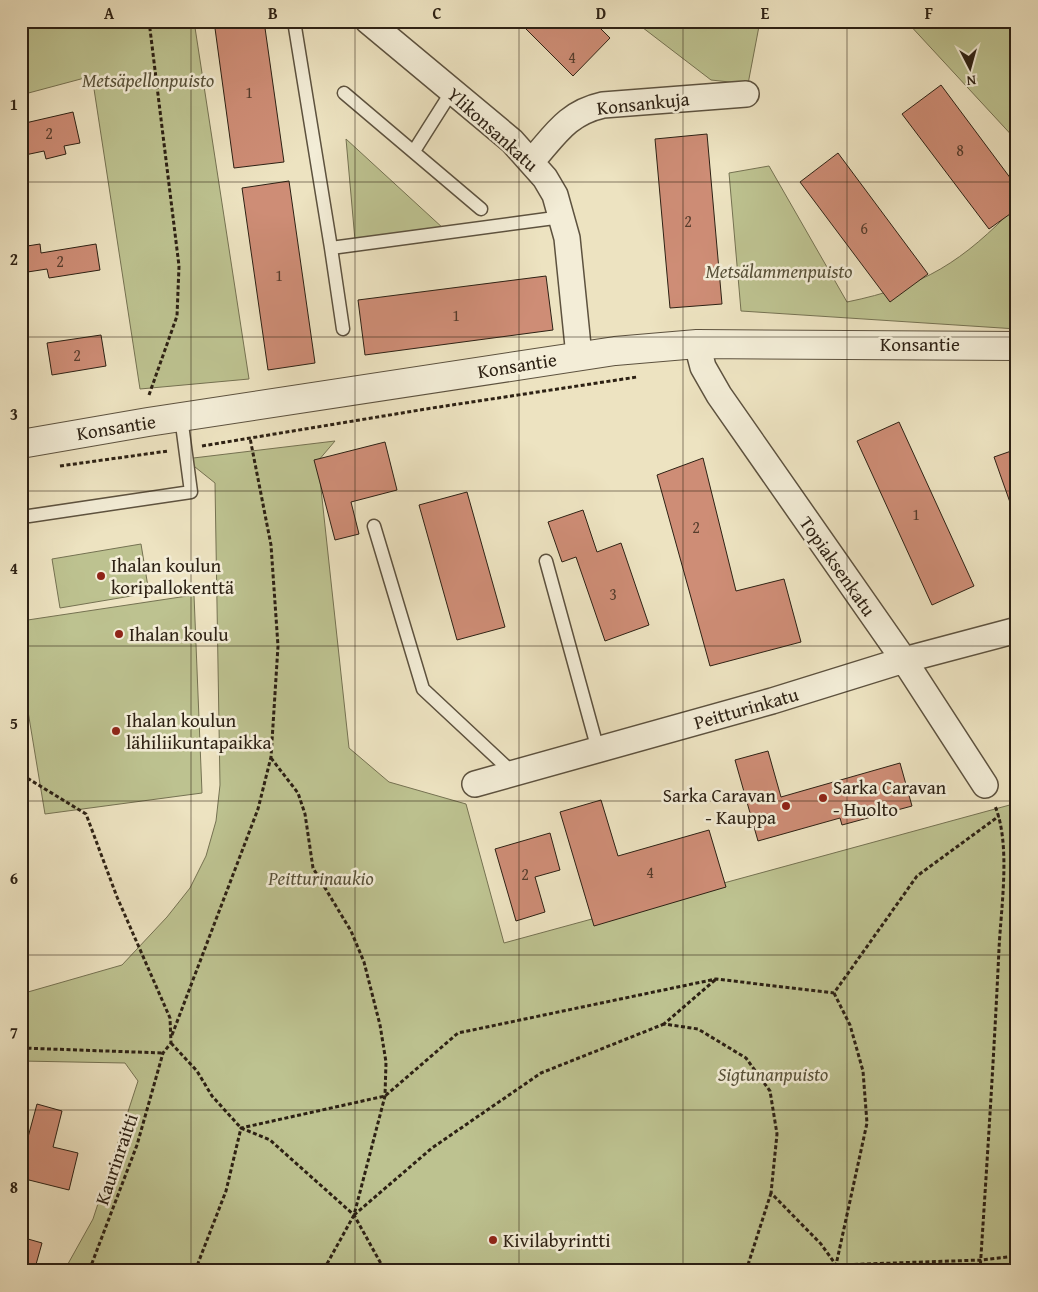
<svg xmlns="http://www.w3.org/2000/svg" width="1038" height="1292" font-family="'Gentium Book Plus',serif">
<style>
.green{fill:#bdc290;stroke:#757252}
.building{fill:#ce8d76;stroke:#2d2114}
.lines{fill:none;stroke-linecap:round;stroke-linejoin:round}
.service-casing{stroke:#5d523f;stroke-width:15}
.minor-casing{stroke:#5d523f;stroke-width:28}
.tertiary-casing{stroke:#5d523f;stroke-width:30}
.path{stroke:#2d2114;stroke-width:3;stroke-dasharray:4 2.5;stroke-linecap:butt}
.service{stroke:#f3edd7;stroke-width:12}
.minor{stroke:#f3edd7;stroke-width:25}
.tertiary{stroke:#f3edd7;stroke-width:28}
.grid{fill:none;stroke:#2d2114;stroke-width:1;stroke-opacity:0.55}
.poi-dot{fill:#8f2418;stroke:#f3edd7;stroke-width:2}
.labels{text-anchor:middle;stroke-width:5;stroke-linejoin:round;paint-order:stroke}
.number-label{font-size:16px;fill:#553c2c}
.park-label{font-size:19px;font-style:italic;fill:#585139;stroke:#f3edd7}
.street-label{font-size:19px;fill:#2d2114;stroke:#f3edd7}
.poi-label{font-size:19px;fill:#2d2114;stroke:#f3edd7;text-anchor:start}
.neatline{fill:none;stroke:#2d2114;stroke-width:2}
.grid-label{font-size:16px;text-anchor:middle;font-weight:bold;fill:#2d2114}
</style>
<rect width="100%" height="100%" fill="#ede3c1"/>
<filter id="stains"><feTurbulence type="fractalNoise" baseFrequency=".004" numOctaves="4"/><feColorMatrix values="0 0 0 0 .2 0 0 0 0 .09 0 0 0 0 .02 0 0 0 .5 -.17"/></filter>
<radialGradient id="worn" r=".72"><stop offset=".6" stop-color="#630" stop-opacity="0"/><stop offset="1" stop-color="#630" stop-opacity=".3"/></radialGradient>
<path class="green" d="M21,21H194L249,379L140,389L92,76L21,95Z
M634,21H760L748,84L711,80Z
M907,21H1017V141L907,22Z
M346,139L444,229L355,240Z
M769,166L847,302C925,286 962,262 1017,205V329L741,311L729,173Z
M335,441L318,461L349,748L389,782L466,804L504,943L1017,803V1271H64L93,1219L138,1081L125,1063L21,1061V994L122,965L167,917L190,888L206,856L216,821L220,785L215,483L185,459Z
M141,544L149,593L60,608L52,559Z
M194,595L202,793L45,814L21,669V621Z"/>
<path class="building" d="M214,21H264L284,162L234,168Z
M518,21H593L610,38L573,76Z
M941,85L1017,187V209L989,229L902,114Z
M73,112L80,143L64,146L66,154L46,159L44,151L25,155L24,149L21,150V124Z
M707,134L722,304L670,308L655,139Z
M838,153L928,274L890,302L800,182Z
M289,181L315,363L268,370L242,188Z
M40,244L41,253L96,244L100,270L49,278L47,269L21,273V247Z
M546,276L553,330L365,355L358,300Z
M101,335L106,366L52,375L47,343Z
M21,346H23L28,379L21,380Z
M899,422L974,586L932,605L857,441Z
M385,442L397,490L351,502L359,534L335,540L314,460Z
M1017,449V506L1012,508L994,457Z
M703,458L736,591L784,579L801,642L710,666L657,475Z
M467,492L505,627L457,640L419,505Z
M583,510L597,552L621,543L649,625L605,641L576,557L562,562L548,522Z
M768,751L781,797L900,763L912,806L842,825L840,818L758,841L735,760Z
M601,800L618,856L709,830L726,887L594,926L560,812Z
M550,833L560,870L535,877L545,912L516,921L495,849Z
M37,1104L62,1111L53,1147L78,1153L69,1190L21,1178V1163Z
M21,1237L42,1243L35,1268L44,1271H21Z"/>
<g class="lines">
<defs>
<path id="service" d="M294,21L331,248L562,217
M344,93L481,209
M414,151L452,91
M331,248L343,329
M29,516L191,492L181,417
M374,526L423,689L513,773
M546,561L598,750"/>
<path id="minor" d="M368,21L512,141L545,178L555,195L567,238L579,356
M532,161C555,135 567,113 603,105L746,94
M697,344L703,367L719,395L904,660L985,785
M475,784L772,701L904,660L1017,630"/>
<path id="tertiary" d="M21,444L148,422L615,351L697,344L1017,346"/>
</defs>
<use href="#service" class="service-casing"/>
<use href="#minor" class="minor-casing"/>
<use href="#tertiary" class="tertiary-casing"/>
<path class="path" d="M149,395L177,316L179,266L149,21
M202,446L432,408L637,377
M60,466L168,451
M271,758L298,793L305,814L313,868L351,931L364,962L380,1025L386,1062L385,1096L354,1215L323,1271
M21,778H27L86,814L117,897L170,1018L171,1043L163,1053L137,1145L89,1271
M715,980L664,1024L698,1029L746,1058L770,1091L777,1134L771,1193L821,1244L836,1265L835,1271
M834,993L850,1025L863,1071L867,1123L836,1265L981,1260L1017,1256
M172,1035L258,809L271,757L278,646L271,545L250,438
M171,1043L197,1071L212,1096L241,1128L270,1140L354,1215L385,1271
M21,1048L163,1053
M354,1215L432,1148L541,1073L664,1024
M195,1271L226,1191L241,1128L385,1096L458,1033L716,979L834,993L917,876L999,816
M746,1271L771,1193
M806,1271L836,1265
M980,1271C987,1163 994,1056 999,949C1001,907 1011,845 995,806"/>
<use href="#service" class="service"/>
<use href="#minor" class="minor"/>
<use href="#tertiary" class="tertiary"/>
</g>
<path class="grid" d="M191,21V1271M355,21V1271M519,21V1271M683,21V1271M847,21V1271M21,182H1017M21,337H1017M21,491H1017M21,646H1017M21,801H1017M21,955H1017M21,1110H1017"/>
<g class="poi-dot">
<circle cx="101" cy="576" r="5"/>
<circle cx="119" cy="634" r="5"/>
<circle cx="116" cy="731" r="5"/>
<circle cx="823" cy="798" r="5"/>
<circle cx="786" cy="806" r="5"/>
<circle cx="493" cy="1240" r="5"/>
</g>
<g class="labels">
<g class="number-label">
<text x="572" y="63">4</text>
<text x="249" y="98">1</text>
<text x="49" y="139">2</text>
<text x="960" y="156">8</text>
<text x="688" y="227">2</text>
<text x="864" y="234">6</text>
<text x="60" y="267">2</text>
<text x="279" y="281">1</text>
<text x="456" y="321">1</text>
<text x="77" y="361">2</text>
<text x="916" y="520">1</text>
<text x="696" y="533">2</text>
<text x="613" y="600">3</text>
<text x="650" y="878">4</text>
<text x="525" y="880">2</text>
</g>
<g class="park-label">
<text x="148" y="87">Metsäpellonpuisto</text>
<text x="779" y="278">Metsälammenpuisto</text>
<text x="321" y="885">Peitturinaukio</text>
<text x="773" y="1081">Sigtunanpuisto</text>
</g>
<g class="street-label">
<text transform="translate(643 103) rotate(-6)" y="7">Konsankuja</text>
<text transform="translate(493 129) rotate(42)" y="7">Ylikonsankatu</text>
<text x="920" y="351">Konsantie</text>
<text transform="translate(517 365) rotate(-9)" y="7">Konsantie</text>
<text transform="translate(116 427) rotate(-9)" y="7">Konsantie</text>
<text transform="translate(838 566) rotate(55)" y="7">Topiaksenkatu</text>
<text transform="translate(746 708) rotate(-16)" y="7">Peitturinkatu</text>
<text transform="translate(116 1159) rotate(-71)" y="7">Kaurinraitti</text>
</g>
<g class="poi-label">
<text x="111" y="572">Ihalan koulun<tspan x="111" dy="22">koripallokenttä</tspan></text>
<text x="129" y="641">Ihalan koulu</text>
<text x="126" y="727">Ihalan koulun<tspan x="126" dy="22">lähiliikuntapaikka</tspan></text>
<text x="833" y="794">Sarka Caravan<tspan x="833" dy="22">- Huolto</tspan></text>
<text x="776" y="802" text-anchor="end">Sarka Caravan<tspan x="776" dy="22">- Kauppa</tspan></text>
<text x="503" y="1247">Kivilabyrintti</text>
</g>
</g>
<rect width="1038" height="1292" fill="none" stroke="#ede3c1" stroke-width="55"/>
<g transform="translate(970 68) rotate(174)" stroke="#f3edd7" stroke-width="4" paint-order="stroke">
<path d="M0-4L9 19L0 12L-9 19Z" fill="#2d2114"/>
<text y="-8" font-size="14" font-weight="bold" text-anchor="middle" fill="#2d2114">N</text>
</g>
<rect x="28" y="28" width="982" height="1236" class="neatline"/>
<g class="grid-label">
<text x="109" y="19">A</text>
<text x="273" y="19">B</text>
<text x="437" y="19">C</text>
<text x="601" y="19">D</text>
<text x="765" y="19">E</text>
<text x="929" y="19">F</text>
<text x="14" y="110">1</text>
<text x="14" y="265">2</text>
<text x="14" y="420">3</text>
<text x="14" y="574">4</text>
<text x="14" y="729">5</text>
<text x="14" y="884">6</text>
<text x="14" y="1038">7</text>
<text x="14" y="1193">8</text>
</g>
<rect width="100%" height="100%" filter="url(#stains)"/>
<rect width="100%" height="100%" fill="url(#worn)"/>
</svg>
